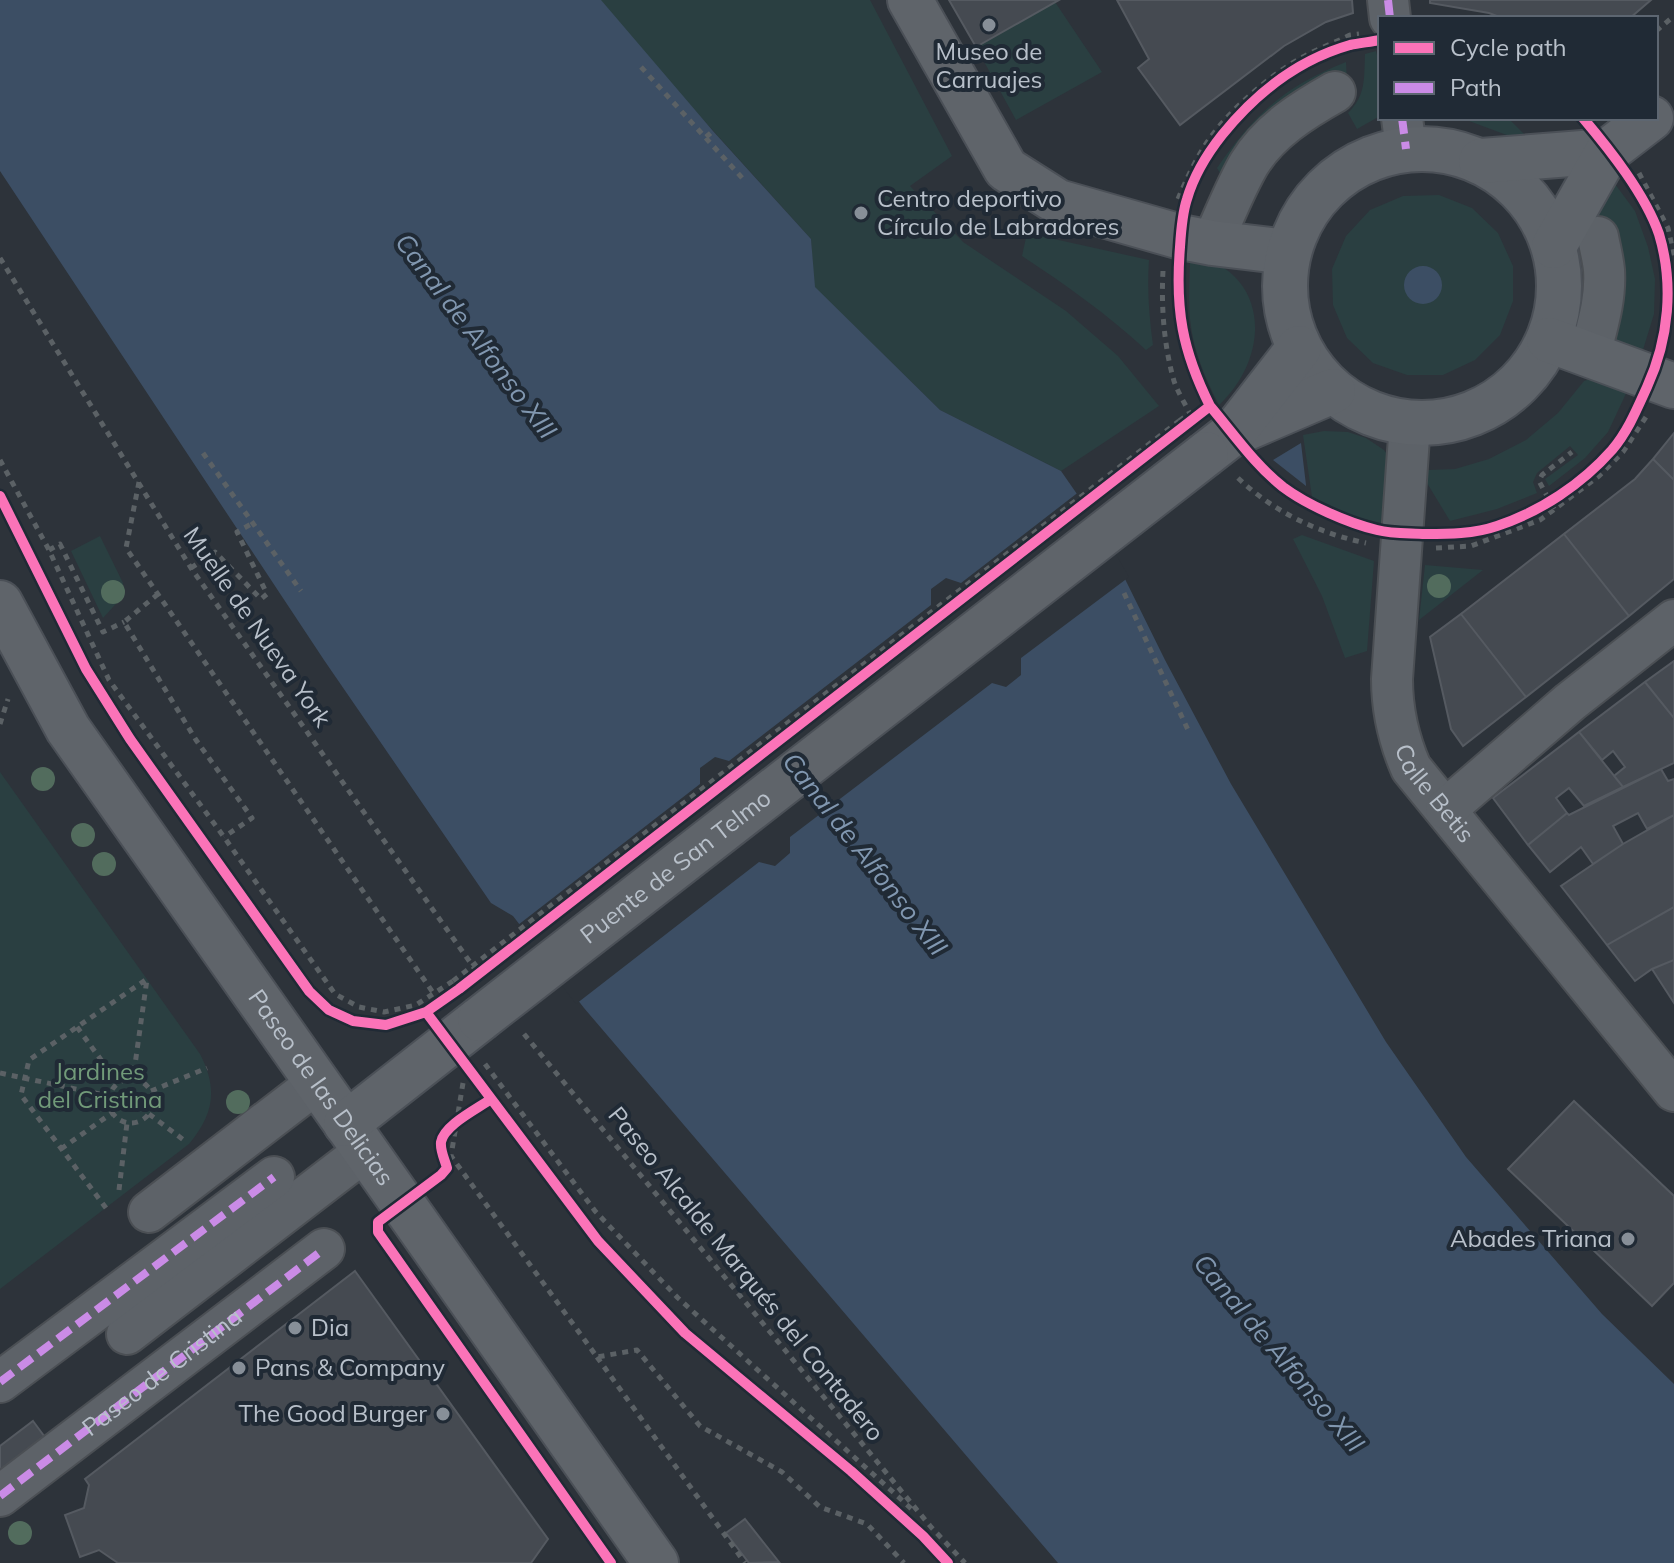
<svg xmlns="http://www.w3.org/2000/svg" width="1674" height="1563" font-family="Mulish,sans-serif">
<style>
.green{fill:#2a3f41}
.water{fill:#3c4e64}
.pier{fill:#2d333a}
.building{fill:#454a51;stroke:#555a61;stroke-width:2}
.lines{fill:none;stroke-linecap:round;stroke-linejoin:round}
.minor-casing{stroke:#4b4f54;stroke-width:44}
.major-casing{stroke:#4b5057;stroke-width:48}
.path{stroke:#5b6165;stroke-width:5;stroke-dasharray:6 6;stroke-linecap:butt}
.minor{stroke:#5d6268;stroke-width:40}
.major{stroke:#5f646a;stroke-width:44}
.major-bridge-casing{stroke:#4b5057;stroke-width:48;stroke-linecap:butt}
.path-bridge{stroke:#5b6165;stroke-width:5;stroke-dasharray:6 6;stroke-linecap:butt}
.major-bridge{stroke:#5f646a;stroke-width:44}
.quiet{stroke:#ca8be6;stroke-width:8;stroke-dasharray:16 8;stroke-linecap:butt}
.cycleway-casing{stroke:#202a35;stroke-width:15}
.cycleway{stroke:#fb73b8;stroke-width:10}
.tree{fill:#526c5d}
.poi-dot{fill:#878f98;stroke:#202a35;stroke-width:3}
.labels{text-anchor:middle;stroke-width:8;stroke-linejoin:round;paint-order:stroke}
.poi-label{font-size:24px;fill:#b8c0ca;stroke:#202a35;text-anchor:start}
.street-label{font-size:24px;fill:#b8c0ca;stroke:#202a35}
.park-label{font-size:24px;fill:#719a79;stroke:#202a35}
.water-label{font-size:26px;font-style:italic;fill:#8197b0;stroke:#202a35}
</style>
<rect width="100%" height="100%" fill="#2d333a"/>
<path class="green" d="M595,0H870L952,156L910,186L963,242L1066,311L1118,356L1159,406L1061,471L940,410L814,287L811,239Z
M1055,2L1102,72L1016,120L976,47Z
M1376,51L1380,67V116L1357,129L1348,113C1366,95 1364,79 1365,54Z
M1346,62L1347,82L1219,185L1220,173L1217,168C1254,114 1285,86 1346,62Z
M1461,118H1508L1529,139L1512,137Z
M1615,184L1635,211L1648,247L1655,279L1654,314L1642,353L1612,343L1587,225L1599,198Z
M1439,195L1472,208L1498,233L1513,266V301L1500,335L1475,360L1443,375H1407L1373,363L1347,338L1333,305L1332,269L1346,236L1370,210L1403,196Z
M1027,233L1149,260C1147,289 1149,316 1153,345L1146,350C1107,314 1066,285 1022,256Z
M1190,254C1270,271 1272,355 1219,405C1205,378 1193,350 1190,319C1188,298 1190,276 1190,254Z
M1596,377L1630,385L1608,432L1585,458L1549,486L1545,479L1578,455L1570,446L1537,473L1533,482L1537,493L1497,509L1450,521L1421,473L1429,470L1455,469L1489,459L1526,440L1558,413L1584,381Z
M1324,431L1348,432L1366,438L1384,450L1394,464V526L1355,517L1312,497L1303,435Z
M1302,535L1374,561L1367,651L1345,658L1322,596L1293,539Z
M100,536L123,583L124,595L103,618L71,551Z
M1425,565L1483,570L1419,620Z
M0,772L200,1054C218,1089 214,1114 189,1144L0,1289Z"/>
<path class="water" d="M0,0H601L713,131L811,239L815,287L940,410L1061,471L1077,494L1125,579L1165,660L1231,784L1386,1042L1466,1157L1602,1314L1674,1384V1563H1058L584,1008L513,916L491,903L324,660L0,171Z
M1404 285a19 19 0 1 1 38 0a19 19 0 1 1-38 0Z
M1301,443L1306,485V486L1273,460Z"/>
<path class="pier" d="M1080,491L1129,577L1021,658V675L1006,687L992,683L790,837V853L775,866L759,862L576,1004L515,924L518,925L700,784V768L715,757L729,761L931,605V589L946,578L961,583Z"/>
<path class="building" d="M949,0H1059L976,47Z
M1117,0H1352L1353,13L1326,22L1284,46L1180,125L1138,68L1149,59Z
M1430,0H1651L1630,18H1502L1489,13L1430,3Z
M1674,433V480L1653,459Z
M1653,459L1674,480V579L1629,616L1564,534L1635,479Z
M1564,534L1629,616L1526,697L1461,614Z
M1461,614L1526,697L1463,746L1451,729L1430,637Z
M1674,661V718L1645,682Z
M1645,682L1674,718V763L1623,787L1614,776L1625,767L1613,751L1602,760L1579,732Z
M1579,732L1623,787L1584,806L1569,788L1556,798L1567,813L1528,845L1493,798Z
M1661,769L1668,781L1674,779V815L1647,829L1638,813L1613,826L1623,844L1593,864L1581,847L1550,872L1528,845L1567,813L1569,815Z
M1674,815V907L1607,945L1561,886L1623,844Z
M1674,907V960L1652,969L1635,981L1607,945Z
M1674,960V1003L1652,969Z
M1574,1101L1674,1196V1283L1652,1306L1508,1169Z
M355,1271L548,1539L531,1563H118L99,1550L80,1557L65,1515L84,1508L89,1485L85,1479Z
M33,1421L53,1448L0,1488V1446Z
M745,1519L779,1562L749,1563L726,1533Z"/>
<g class="lines">
<defs>
<g id="minor">
<path d="M1388,0L1390,18"/>
<path d="M1402,118L1406,149"/>
<path d="M1212,243C1224,217 1235,188 1249,164C1269,131 1303,110 1335,92"/>
<path d="M1590,355C1597,327 1606,299 1604,270C1603,259 1600,248 1598,237"/>
<path id="s1" d="M1410,423L1392,679C1392,711 1398,738 1411,768L1674,1091"/>
<path d="M1446,809L1570,702L1674,620"/>
<path d="M149,1212L317,1083"/>
<path d="M127,1334L365,1151"/>
<path d="M0,1382L274,1177"/>
<path id="s2" d="M0,1496L324,1249"/>
</g>
<g id="major">
<path d="M910,0L1006,169L1058,202L1181,237L1212,243L1288,252"/>
<circle cx="1422" cy="286" r="137"/>
<path d="M1481,161L1608,151"/>
<path d="M1554,246L1608,151L1651,118"/>
<path d="M1549,340L1674,386"/>
<path d="M1235,433L1333,391"/>
<path d="M1206,454L1233,433L1299,348"/>
<path id="s3" d="M0,603L68,729L656,1563"/>
<path d="M346,1124L480,1019"/>
</g>
</defs>
<use href="#minor" class="minor-casing"/>
<use href="#major" class="major-casing"/>
<path class="path" d="M1656,31L1674,16
M641,67L745,181
M706,137L713,131
M1639,173L1668,228L1674,256
M1178,199C1187,178 1197,156 1210,138C1231,109 1268,77 1299,59C1315,50 1334,43 1350,35L1359,34
M0,258L191,568L477,972
M1163,271C1161,307 1164,346 1174,381C1178,393 1186,405 1191,416
M1179,421L1190,413
M203,453L301,591
M0,460L49,550L109,680L224,837L335,994L359,1007L384,1012L416,1005L453,981
M1238,478C1274,512 1318,533 1366,543
M139,482L126,548L434,994
M1554,509L1539,481L1542,475L1572,452
M1436,548L1471,546L1540,520L1599,476L1623,452L1648,414
M49,550L60,544L103,632L124,622
M191,568L215,552L261,599L267,594L237,532L253,523
M1124,593L1189,732
M158,594L124,622L196,740L252,818L224,837
M0,724L8,699
M77,1027L118,1083
M524,1034L931,1527L965,1563
M485,1064L595,1211L678,1298L915,1512
M0,1073L109,1096
M109 1101a22 22 0 1 1 44 0a22 22 0 1 1-44 0Z
M463,1083L451,1156L597,1357L637,1350L700,1426L782,1472L820,1507L867,1524L904,1563
M151,1091L207,1068
M149,1114L185,1141
M61,1149L112,1113
M119,1190L127,1123
M106,1208L21,1095L29,1060L147,979L133,1079
M597,1357L745,1563"/>
<use href="#minor" class="minor"/>
<use href="#major" class="major"/>
<defs>
<g id="major-bridge">
<path id="s4" d="M480,1019L1206,454"/>
</g>
</defs>
<use href="#major-bridge" class="major-bridge-casing"/>
<path class="path-bridge" d="M453,981L1179,421"/>
<use href="#major-bridge" class="major-bridge"/>
<path class="quiet" d="M1388,0L1390,18
M1402,118L1406,149
M0,1382L274,1177
M0,1496L324,1249"/>
<defs>
<path id="cycleway" d="M1210,406C1233,433 1255,465 1283,487C1307,505 1348,523 1377,530C1392,534 1409,533 1425,534C1448,534 1474,534 1497,526C1540,512 1582,484 1612,450C1628,431 1637,409 1647,387C1669,339 1674,284 1659,234C1645,194 1610,150 1583,118
M0,496L86,669L130,739L309,991L329,1010L353,1021L386,1025L426,1012L459,989L1210,406C1182,350 1175,309 1180,247C1181,231 1182,214 1187,199C1194,175 1207,154 1222,135C1256,93 1297,60 1350,45C1359,43 1370,42 1380,40
M426,1012L598,1241L685,1333L851,1471L923,1536L948,1563
M491,1099C477,1109 444,1125 441,1142C440,1151 445,1160 447,1168L441,1175L378,1222V1232L611,1563"/>
</defs>
<use href="#cycleway" class="cycleway-casing"/>
<use href="#cycleway" class="cycleway"/>
</g>
<g class="tree">
<circle cx="1439" cy="586" r="12"/>
<circle cx="113" cy="592" r="12"/>
<circle cx="43" cy="779" r="12"/>
<circle cx="83" cy="835" r="12"/>
<circle cx="104" cy="864" r="12"/>
<circle cx="238" cy="1102" r="12"/>
<circle cx="20" cy="1533" r="12"/>
</g>
<g class="poi-dot">
<circle cx="989" cy="25" r="8"/>
<circle cx="861" cy="213" r="8"/>
<circle cx="1628" cy="1239" r="8"/>
<circle cx="295" cy="1328" r="8"/>
<circle cx="239" cy="1368" r="8"/>
<circle cx="443" cy="1414" r="8"/>
</g>
<g class="labels">
<g class="poi-label">
<text x="989" y="60" text-anchor="middle">Museo de<tspan x="989" dy="28">Carruajes</tspan></text>
<text x="877" y="207">Centro deportivo<tspan x="877" dy="28">Círculo de Labradores</tspan></text>
<text x="1612" y="1247" text-anchor="end">Abades Triana</text>
<text x="311" y="1336">Dia</text>
<text x="255" y="1376">Pans &amp; Company</text>
<text x="427" y="1422" text-anchor="end">The Good Burger</text>
</g>
<g class="street-label">
<text transform="translate(257 627) rotate(55)" y="8">Muelle de Nueva York</text>
<text dy="8" stroke="none"><textPath href="#s1" startOffset="382">Calle Betis</textPath></text>
<text dy="8" stroke="none"><textPath href="#s4" startOffset="248">Puente de San Telmo</textPath></text>
<text dy="8" stroke="none"><textPath href="#s3" startOffset="582">Paseo de las Delicias</textPath></text>
<text transform="translate(746 1274) rotate(51)" y="8">Paseo Alcalde Marqués del Contadero</text>
<text dy="8" stroke="none"><textPath href="#s2" startOffset="204">Paseo de Cristina</textPath></text>
</g>
<g class="park-label">
<text x="100" y="1080">Jardines<tspan x="100" dy="28">del Cristina</tspan></text>
</g>
<g class="water-label">
<text transform="translate(476 336) rotate(53)" y="9">Canal de Alfonso XIII</text>
<text transform="translate(865 854) rotate(52)" y="9">Canal de Alfonso XIII</text>
<text transform="translate(1279 1353) rotate(50)" y="9">Canal de Alfonso XIII</text>
</g>
</g>
<rect x="1378" y="16" width="280" height="104" fill="#202a35" stroke="#5d6671" stroke-width="2"/>
<rect x="1394" y="42" width="40" height="12" fill="#fb73b8" stroke="#5d6671" stroke-width="2"/>
<text x="1450" y="56" font-size="24" fill="#b8c0ca">Cycle path</text>
<rect x="1394" y="82" width="40" height="12" fill="#ca8be6" stroke="#5d6671" stroke-width="2"/>
<text x="1450" y="96" font-size="24" fill="#b8c0ca">Path</text>
</svg>
